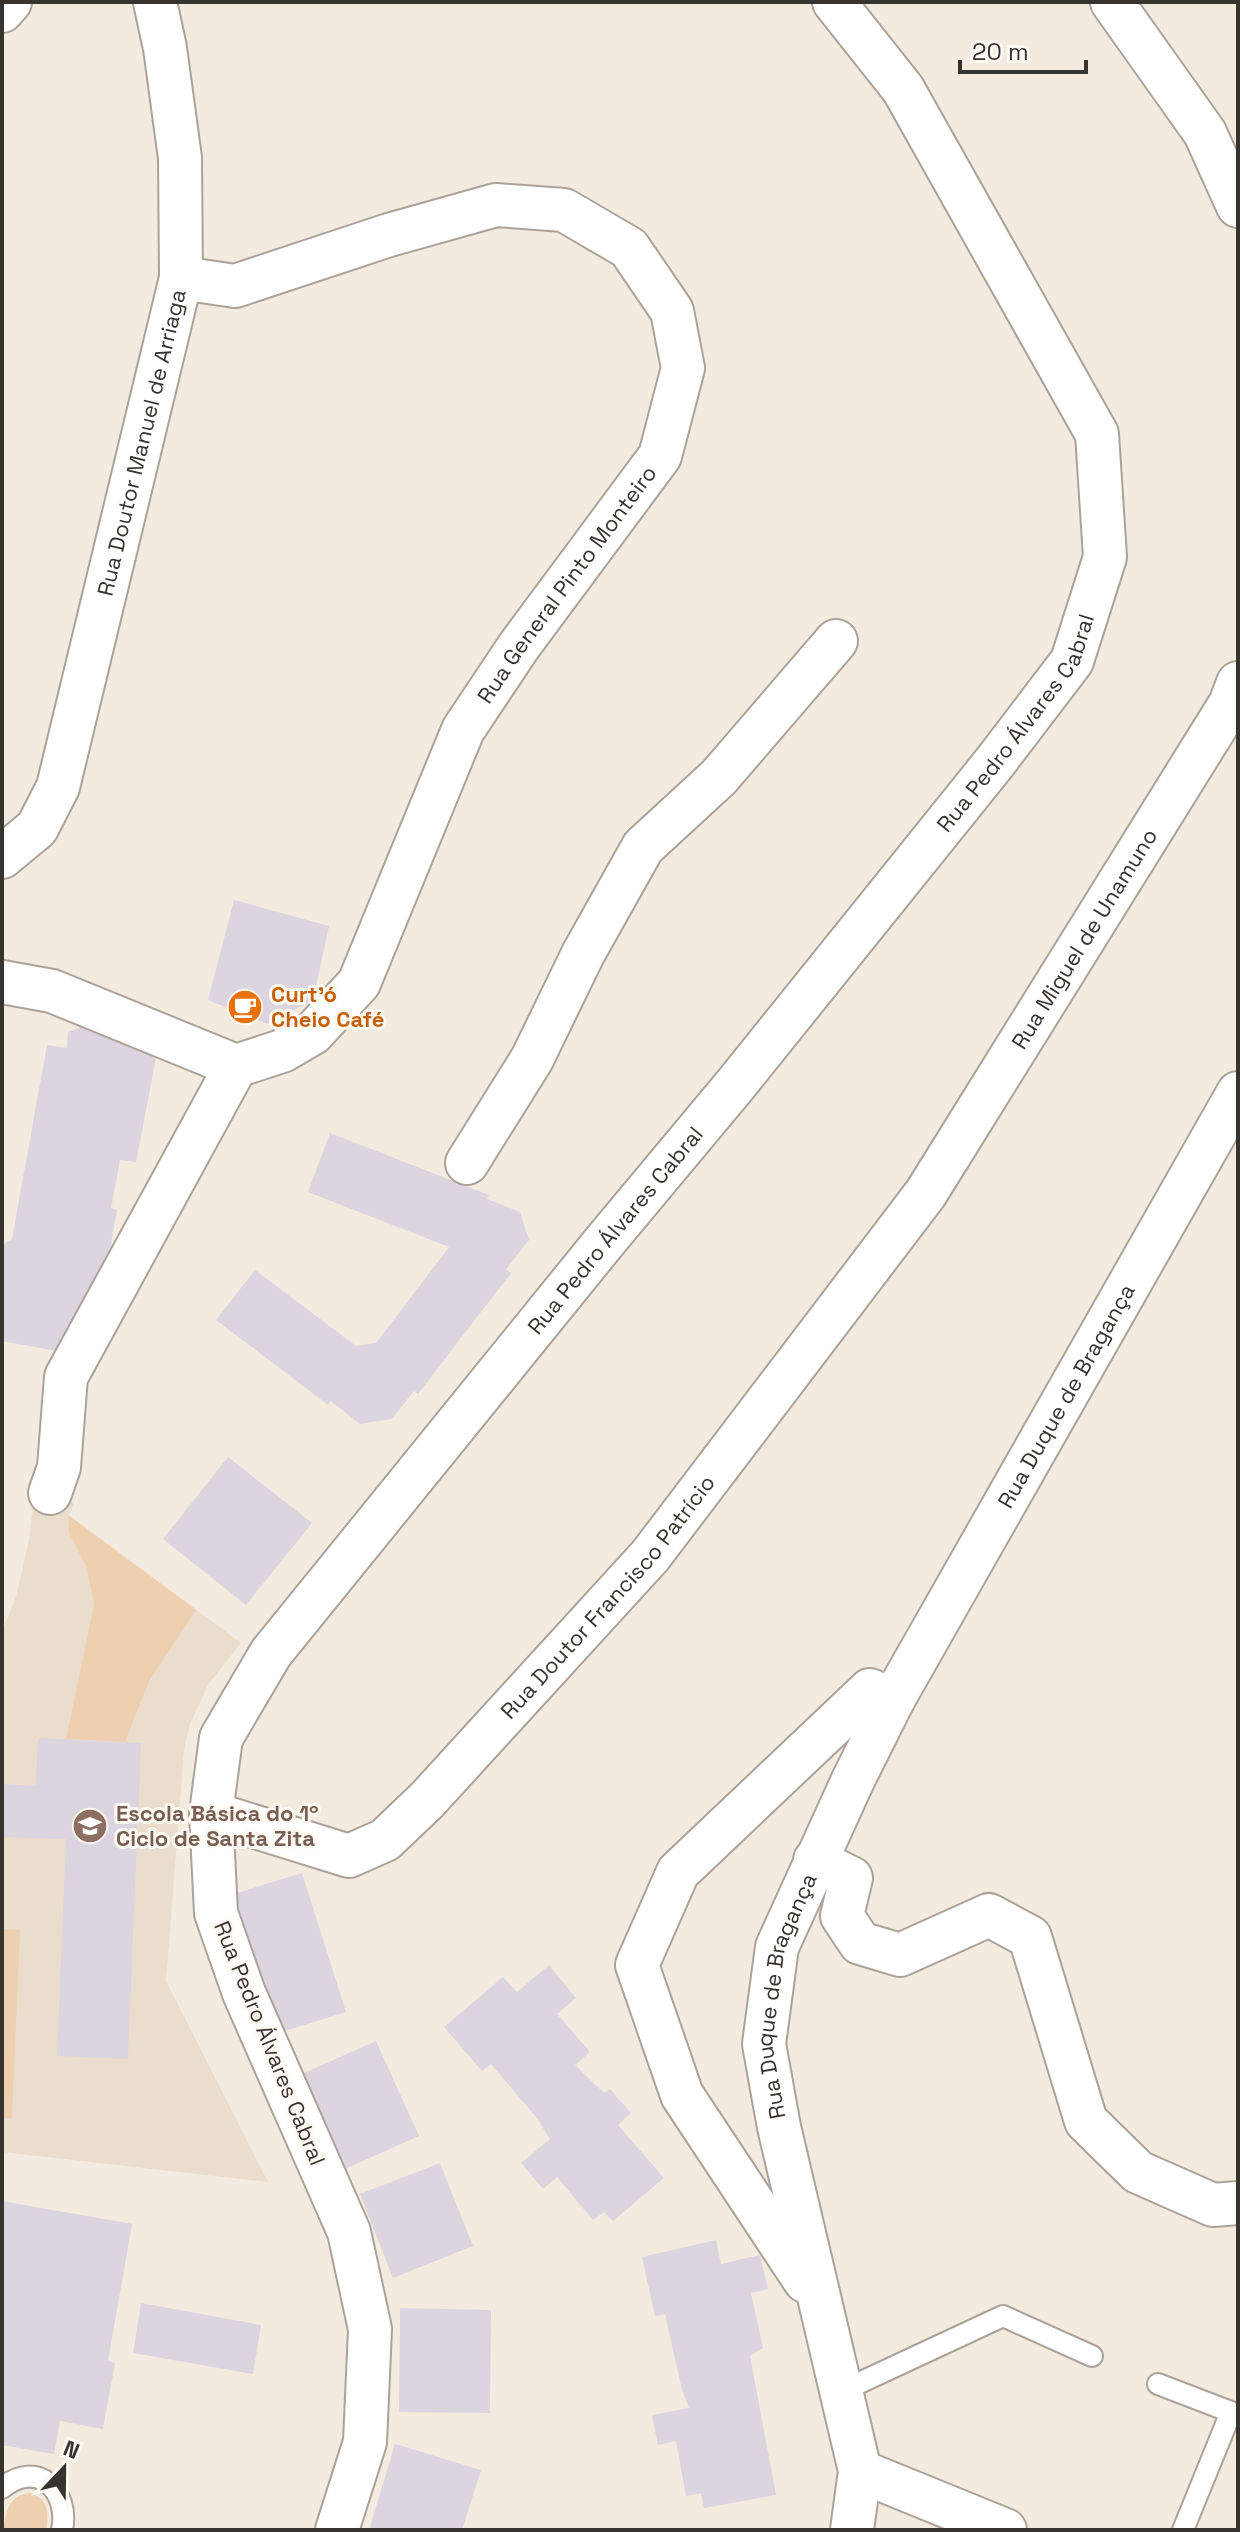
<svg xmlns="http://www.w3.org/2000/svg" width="1240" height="2532" font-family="'Space Grotesk',sans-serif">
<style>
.built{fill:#ebddcd}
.green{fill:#eed0b0}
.building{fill:#dcd4df}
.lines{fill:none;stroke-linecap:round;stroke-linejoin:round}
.lane-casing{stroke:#aba299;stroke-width:24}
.street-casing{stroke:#aba299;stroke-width:46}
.lane{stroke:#fff;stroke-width:20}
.street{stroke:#fff;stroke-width:42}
.labels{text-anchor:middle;stroke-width:6;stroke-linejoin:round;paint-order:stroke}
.street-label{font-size:22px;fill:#37332f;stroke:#fef9f2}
.food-label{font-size:22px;font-weight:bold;fill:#c56008;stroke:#fef9f2;text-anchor:start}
.education-label{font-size:22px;font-weight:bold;fill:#785e54;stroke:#fef9f2;text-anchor:start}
</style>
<rect width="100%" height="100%" fill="#f4ebe0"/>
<path class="built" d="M34,1488L74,1503L69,1515L241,1643L208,1685L190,1724L184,1750L166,1981L268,2182L2,2152V1632L16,1597L30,1535Z"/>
<path class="green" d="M68,1515L196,1610L149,1681L125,1742L66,1739L94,1605L87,1568L69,1533Z
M2,1929L20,1930L12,2118H2Z
M30,2493C49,2499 49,2513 46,2530H3C7,2511 8,2495 30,2493Z"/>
<path class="building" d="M234,900L329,926L313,1000L267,1024L208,1000Z
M81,1027L156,1058L136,1162L120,1160L111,1208L117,1210L103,1289L73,1354L2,1341V1245L12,1239L47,1045L67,1048L68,1032Z
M330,1133L489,1195L487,1199L520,1212L529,1240L506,1269L511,1273L418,1394L414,1391L392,1419L360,1424L331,1401L328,1405L216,1320L255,1270L356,1346L376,1343L449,1247L308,1192Z
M228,1457L312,1523L246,1605L163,1539Z
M38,1738L141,1743L128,2059L57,2056L66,1839L2,1837V1784L36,1786Z
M302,1873L346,2012L278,2033L234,1894Z
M549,1965L576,1998L557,2014L590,2052L575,2065L604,2093L610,2089L631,2113L618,2125L664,2178L613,2221L604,2212L593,2220L557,2177L543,2189L521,2163L550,2139L536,2117L491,2064L482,2071L444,2027L503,1977L517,1992Z
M376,2041L419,2136L338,2172L295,2077Z
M440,2163L473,2246L393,2278L360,2194Z
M2,2201L132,2224L108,2361L115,2363L103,2429L60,2421L54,2454L2,2445Z
M716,2240L721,2264L760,2255L768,2289L751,2293L763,2348L750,2356L776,2495L704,2508L701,2493L686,2496L676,2441L658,2445L652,2415L689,2408L682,2390L665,2314L655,2316L642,2257Z
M141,2303L261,2325L253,2374L133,2353Z
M400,2308L491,2310L490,2413L399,2412Z
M395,2444L481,2470L462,2530H369Z"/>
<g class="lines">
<defs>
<path id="lane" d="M1158,2384L1231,2412L1183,2530
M842,2391L1003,2316L1092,2356
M2,2488C37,2459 70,2490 62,2530"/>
<g id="street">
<path d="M1112,2L1205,133L1238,206"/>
<path d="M2,11L10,2"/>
<path id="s1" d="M2,857L37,828L58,787L181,278L180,158L165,48L155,2"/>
<path id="s2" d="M2,982L52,991L236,1066L282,1051L313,1033L359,983L463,730L519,646L660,456L683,368L672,311L629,248L564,210L496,205L389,235L235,286L181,278"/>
<path d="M467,1163L532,1059L583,954L643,847L719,777L836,641"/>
<path d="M50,1493L59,1467L66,1377L236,1066"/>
<path id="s3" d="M211,1813L349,1856L385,1840L427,1800L650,1556L926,1193L1230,704L1238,683"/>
<path d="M815,1860L851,1878L842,1916L860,1943L900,1955L989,1915L1030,1937L1086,2121L1138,2172L1213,2205L1238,2203"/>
<path d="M805,2281L682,2095L637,1965L678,1872L870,1690L893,1700"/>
<path d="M860,2471L1005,2530"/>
<path id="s4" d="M337,2530L365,2442L370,2329L349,2232L244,1993L216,1913L211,1813L221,1738L271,1653L605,1241L736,1084L995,762L1072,661L1105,557L1097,434L903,89L834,2"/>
<path id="s5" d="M852,2530L860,2471L779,2127L764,2044L777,1947L853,1780L893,1700L1238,1093"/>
</g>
</defs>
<use href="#lane" class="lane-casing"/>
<use href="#street" class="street-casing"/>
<use href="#lane" class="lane"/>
<use href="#street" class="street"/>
</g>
<defs>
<symbol id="cafe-disc" viewBox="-11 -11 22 22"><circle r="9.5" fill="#e8710a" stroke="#fef9f2"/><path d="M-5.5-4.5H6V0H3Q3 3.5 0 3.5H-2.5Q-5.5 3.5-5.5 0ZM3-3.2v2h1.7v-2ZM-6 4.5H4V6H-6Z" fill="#fff"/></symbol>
<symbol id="school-disc" viewBox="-11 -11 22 22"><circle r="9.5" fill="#8d6e63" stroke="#fef9f2"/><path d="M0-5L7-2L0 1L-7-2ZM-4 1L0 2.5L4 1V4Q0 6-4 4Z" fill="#fff"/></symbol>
</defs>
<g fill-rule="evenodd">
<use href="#cafe-disc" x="225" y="987" width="40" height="40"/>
<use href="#school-disc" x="70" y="1806" width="40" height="40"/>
</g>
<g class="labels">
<g class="street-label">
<text dy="8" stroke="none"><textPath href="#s1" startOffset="446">Rua Doutor Manuel de Arriaga</textPath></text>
<text dy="8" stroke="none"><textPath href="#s2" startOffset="854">Rua General Pinto Monteiro</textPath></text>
<text dy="8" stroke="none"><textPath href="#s4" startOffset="2118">Rua Pedro Álvares Cabral</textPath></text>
<text dy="8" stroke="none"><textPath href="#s3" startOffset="1328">Rua Miguel de Unamuno</textPath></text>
<text dy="8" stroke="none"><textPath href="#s4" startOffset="1470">Rua Pedro Álvares Cabral</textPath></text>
<text dy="8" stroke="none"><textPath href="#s5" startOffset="1218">Rua Duque de Bragança</textPath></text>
<text dy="8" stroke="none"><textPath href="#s3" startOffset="514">Rua Doutor Francisco Patrício</textPath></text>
<text dy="8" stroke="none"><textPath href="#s5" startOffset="548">Rua Duque de Bragança</textPath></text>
<text transform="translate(270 2043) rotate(68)" y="8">Rua Pedro Álvares Cabral</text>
</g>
<g class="food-label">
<text x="271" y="1002">Curt'ó<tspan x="271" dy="25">Cheio Café</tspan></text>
</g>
<g class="education-label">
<text x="116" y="1821">Escola Básica do 1º<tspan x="116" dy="25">Ciclo de Santa Zita</tspan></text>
</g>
</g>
<rect width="1240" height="2532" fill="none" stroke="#37332f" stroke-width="8"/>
<g transform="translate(64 2468) rotate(22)" stroke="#fef9f2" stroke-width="6" paint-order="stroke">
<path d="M0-6L14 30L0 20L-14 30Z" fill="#37332f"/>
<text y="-12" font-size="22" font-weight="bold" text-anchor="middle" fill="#37332f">N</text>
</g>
<path d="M960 60v12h126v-12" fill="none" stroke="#37332f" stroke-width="4"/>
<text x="972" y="60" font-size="24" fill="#37332f" stroke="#fef9f2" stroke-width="6" paint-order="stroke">20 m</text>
</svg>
